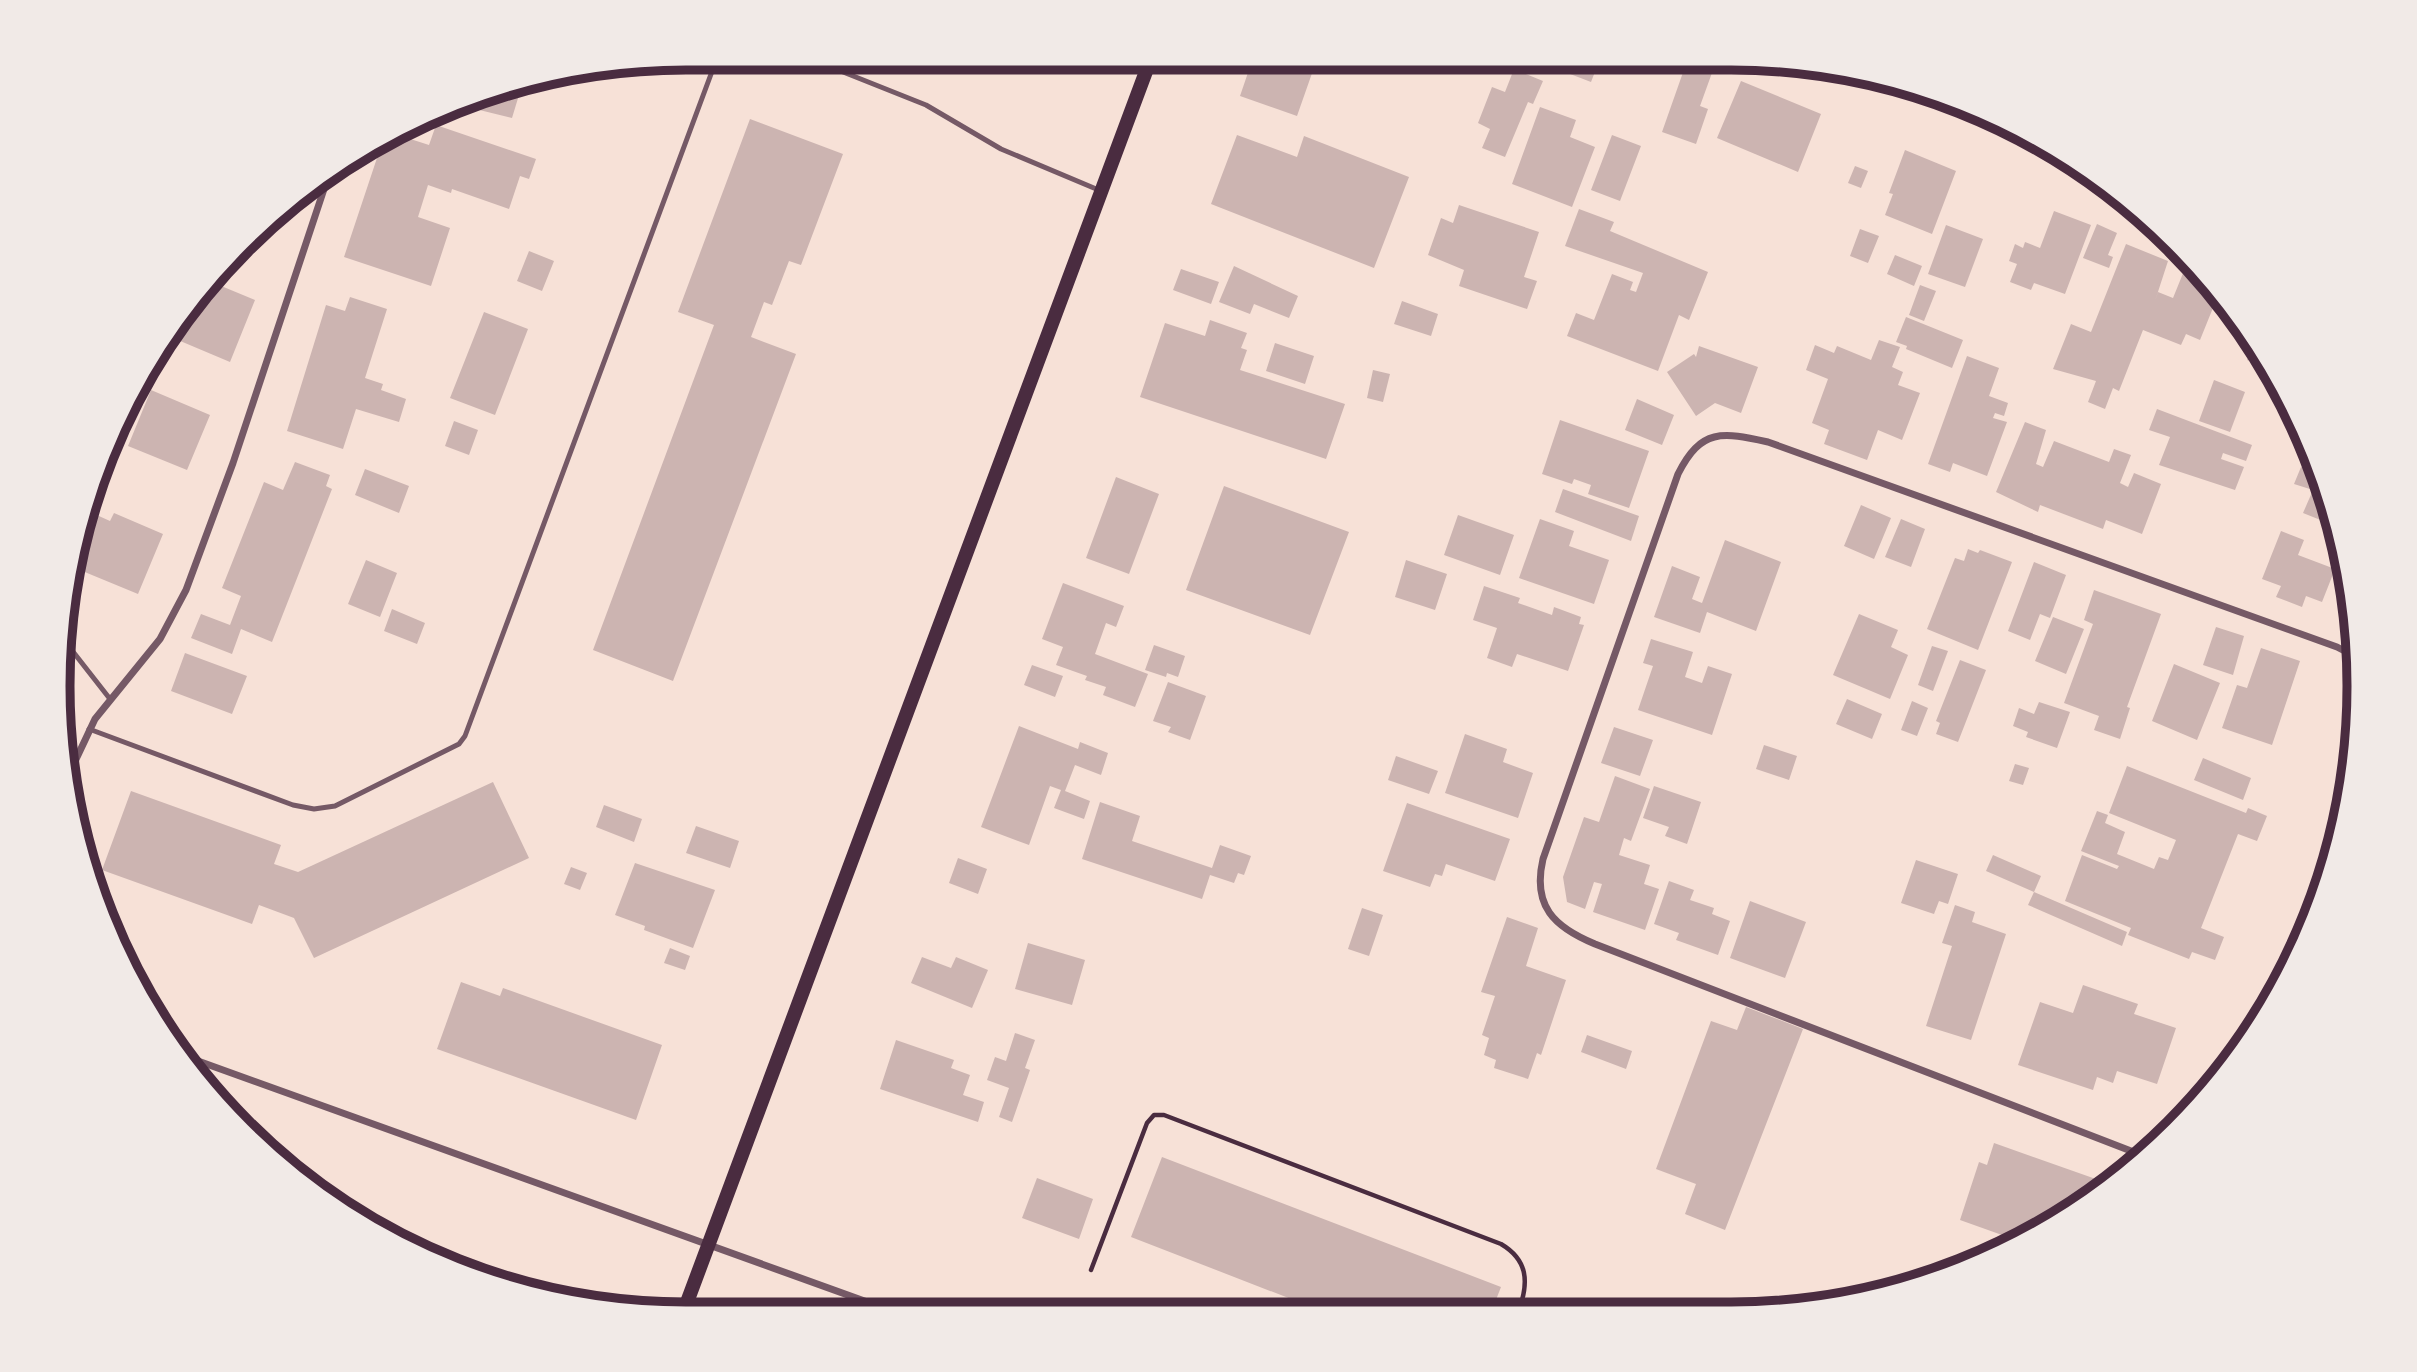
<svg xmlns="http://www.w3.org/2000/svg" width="2417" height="1372" font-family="'Noto Sans',sans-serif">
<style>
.building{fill:#ccb4b1}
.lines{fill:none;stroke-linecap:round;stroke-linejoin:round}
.path{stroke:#4a2c40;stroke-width:4.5}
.service{stroke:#755966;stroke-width:5}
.minor{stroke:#755966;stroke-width:7}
.secondary{stroke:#4a2c40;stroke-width:14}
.rim{fill:none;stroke:#4a2c40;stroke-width:9}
</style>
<rect width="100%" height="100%" fill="#f7e1d7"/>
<path class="building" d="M1253,58L1317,59L1297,116L1240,96Z
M1457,59H1500L1494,74Z
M1545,59H1600L1591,82L1544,64Z
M1687,61L1713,70L1700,106L1708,109L1696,144L1662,132Z
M1514,69L1543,81L1533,104L1528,102L1505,157L1482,148L1490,129L1478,123L1492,87L1505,92Z
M1741,81L1821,114L1798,172L1717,138Z
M522,85L512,118L459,105L484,91Z
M1540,107L1576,120L1570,137L1595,147L1572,207L1512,184Z
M750,119L843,154L801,265L789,261L772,305L764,302L751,337L796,354L673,681L593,650L714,325L678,312Z
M436,125L536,159L529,179L520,176L509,209L452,189L451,193L428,185L418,217L450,228L431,286L344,257L381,146L401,136L429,145Z
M1237,135L1297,157L1304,136L1409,177L1374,268L1211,204Z
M1612,135L1641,146L1620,201L1591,190Z
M1905,150L1956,171L1932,234L1885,215L1893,194L1889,193Z
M1855,166L1868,171L1861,188L1848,183Z
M1459,205L1539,232L1524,277L1537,281L1527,309L1459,286L1464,270L1428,255L1441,218L1453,223Z
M1579,209L1614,222L1610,231L1708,272L1689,320L1679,315L1658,371L1567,336L1576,313L1594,320L1612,274L1633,282L1630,290L1636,292L1643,273L1565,246Z
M2054,211L2091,225L2065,294L2034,283L2031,290L2010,282L2017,264L2009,261L2015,244L2023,248L2025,242L2040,248Z
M2097,224L2117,233L2108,255L2113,257L2109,268L2083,258Z
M1946,225L1983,239L1965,287L1928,274Z
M264,229L259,248L250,245Z
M1860,229L1879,236L1868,263L1850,256Z
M2126,244L2168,261L2155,301L2158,292L2173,298L2188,261L2219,293L2200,340L2186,334L2181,345L2143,330L2119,391L2113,388L2105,409L2088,402L2096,381L2053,369L2071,324L2091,332Z
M529,251L554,261L542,291L517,281Z
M1895,255L1922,266L1914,286L1887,274Z
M1234,266L1298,296L1289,318L1254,304L1250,314L1219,302Z
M1181,269L1219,282L1211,304L1173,290Z
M214,283L255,300L230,362L166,335Z
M1920,285L1936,291L1924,321L1909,315Z
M350,297L387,309L365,378L383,384L381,390L406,399L399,422L356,409L343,449L287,431L326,305L345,311Z
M1402,301L1438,314L1431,336L1394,324Z
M484,312L528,329L495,415L450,398Z
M1906,317L1963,340L1952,368L1906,349L1907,346L1896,342Z
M1210,320L1247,333L1241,348L1247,350L1240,370L1345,404L1326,459L1140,397L1165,323L1205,336Z
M1879,340L1900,347L1892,367L1903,372L1898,385L1920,393L1902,440L1878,430L1867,460L1824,444L1829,430L1812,423L1828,379L1806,370L1815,345L1834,353L1837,346L1871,360Z
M1275,343L1314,356L1305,384L1266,371Z
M2254,343L2270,369L2247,360Z
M1699,346L1758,367L1741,413L1715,403L1696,416L1667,372L1694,354L1696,357Z
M1967,356L1999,368L1989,396L2008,403L2004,416L1995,413L1993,418L2007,422L1987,476L1953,463L1950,472L1928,464Z
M1373,370L1390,374L1383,402L1367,398Z
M2214,380L2245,392L2230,432L2199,421Z
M151,390L210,415L187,470L128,446Z
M1637,399L1674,415L1662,445L1625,430Z
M2157,409L2252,445L2246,461L2223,453L2221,459L2244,467L2235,490L2159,465L2170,437L2149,430Z
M1560,420L1649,451L1629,508L1588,494L1591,485L1574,479L1572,484L1542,474Z
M454,421L478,430L469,455L445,446Z
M2025,422L2046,430L2036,464L2043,467L2054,441L2109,462L2114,449L2131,455L2120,483L2128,487L2134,473L2161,484L2142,534L2106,520L2103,529L2040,505L2038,512L1996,492Z
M2308,443L2317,469L2301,463Z
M295,462L330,475L326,486L332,489L272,642L241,629L232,654L191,638L201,614L230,625L241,596L222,588L264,482L283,490Z
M2301,467L2319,474L2333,510L2328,523L2303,513L2313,490L2294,484Z
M365,469L409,486L399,513L355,495Z
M1116,477L1159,494L1129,574L1086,558Z
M1224,486L1349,532L1310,635L1186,590Z
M1563,489L1639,516L1631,541L1555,512Z
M1861,505L1891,518L1874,559L1844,546Z
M90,512L110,521L114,513L163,534L138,594L75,568L77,544Z
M1458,515L1514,535L1500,575L1444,555Z
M1540,519L1574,531L1569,546L1609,560L1594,604L1519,578Z
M1901,519L1925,529L1911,567L1885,557Z
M2281,531L2304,540L2298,555L2335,569L2322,602L2306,596L2302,607L2276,597L2281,586L2262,579Z
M1725,540L1781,562L1756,631L1707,612L1700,633L1654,617L1672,566L1700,577L1692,599L1702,603Z
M1968,549L1978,553L1980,550L2012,562L1978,650L1927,629L1955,558L1964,561Z
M366,560L397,573L380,617L348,604Z
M1406,560L1447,574L1435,610L1395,597Z
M2034,562L2066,575L2050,618L2040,614L2030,640L2008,631Z
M1063,583L1124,606L1116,627L1106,623L1095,654L1148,674L1135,707L1103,695L1106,687L1085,680L1087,676L1056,665L1063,647L1042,639Z
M1484,586L1520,598L1518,603L1552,615L1554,607L1581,617L1579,624L1584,625L1568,671L1517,654L1512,667L1487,658L1497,628L1473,620Z
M2094,590L2161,614L2127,707L2130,708L2120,739L2094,730L2099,716L2064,703L2093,624L2084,620Z
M392,609L425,623L417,644L384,631Z
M1859,614L1898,630L1891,647L1908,655L1890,699L1833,675Z
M2053,617L2084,629L2066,674L2035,661Z
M2216,627L2244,636L2233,675L2203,665Z
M1651,639L1693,652L1685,677L1702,683L1708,666L1732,674L1712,735L1638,710L1653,666L1643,663Z
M1154,645L1185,656L1178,677L1167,673L1166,677L1145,670Z
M1932,646L1948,651L1933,691L1918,685Z
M2261,648L2300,661L2272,745L2222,728L2237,685L2247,688Z
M185,653L247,676L232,714L171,691Z
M1960,660L1986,670L1958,742L1936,734L1940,723L1936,721Z
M2174,664L2220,683L2197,740L2152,721Z
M1032,665L1063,676L1055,697L1024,685Z
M1168,682L1206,696L1190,740L1168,732L1171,727L1153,721Z
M1847,699L1882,714L1872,739L1836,724Z
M1912,701L1928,708L1917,736L1901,730Z
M2039,702L2070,712L2057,748L2026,737L2028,732L2013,726L2019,708L2034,714Z
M1019,726L1078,749L1080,742L1108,753L1101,775L1075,765L1065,791L1090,801L1084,819L1054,808L1061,790L1050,786L1029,845L981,827Z
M1614,727L1653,740L1640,776L1601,763Z
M1465,734L1507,749L1503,762L1533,773L1518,818L1445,793Z
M1764,745L1797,756L1789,780L1756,769Z
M1396,756L1438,771L1429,794L1388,780Z
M2203,758L2251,778L2243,800L2194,780Z
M2015,764L2029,768L2023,785L2009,781Z
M2127,766L2246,813L2248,808L2267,816L2257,841L2238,834L2201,928L2224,937L2215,960L2192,952L2189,959L2128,935L2131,928L2065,901L2082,855L2117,869L2119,866L2081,851L2097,811L2108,815L2105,823L2125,832L2117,854L2154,869L2159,857L2168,860L2176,840L2109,813Z
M1615,776L1650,789L1631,841L1624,838L1619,855L1650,865L1644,884L1659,889L1645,930L1593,912L1602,884L1594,882L1585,909L1567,902L1563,877L1584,817L1599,822Z
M493,782L529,858L314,958L294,918L259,905L252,924L102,870L131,791L281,845L274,864L298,872Z
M1654,786L1701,802L1687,844L1665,836L1669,827L1643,818Z
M1100,802L1140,816L1132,841L1212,868L1220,845L1251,856L1244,875L1238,873L1234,883L1210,875L1202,899L1082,859Z
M1407,803L1510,839L1495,881L1446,864L1442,876L1435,874L1430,887L1383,871Z
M604,805L642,819L634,842L596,827Z
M696,826L739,841L730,868L686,853Z
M1993,855L2041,876L2034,892L1986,871Z
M958,858L987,869L978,894L949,883Z
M1916,860L1958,874L1948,904L1939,901L1934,914L1901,903Z
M635,863L715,890L693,948L644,930L645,926L615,915Z
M571,867L587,873L580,890L564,884Z
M1669,881L1694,890L1690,900L1714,908L1712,914L1730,921L1718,955L1676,940L1679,933L1654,924Z
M2034,892L2127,932L2122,946L2028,905Z
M1750,901L1806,922L1785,978L1730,958Z
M1955,905L1975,912L1972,922L2006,934L1971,1040L1926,1026L1952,946L1942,943Z
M1362,908L1383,915L1369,956L1348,949Z
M1507,917L1538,928L1526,966L1566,980L1541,1055L1537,1053L1528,1079L1494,1068L1496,1060L1484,1055L1489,1038L1482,1035L1495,996L1481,992Z
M1028,943L1085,960L1072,1005L1015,989Z
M670,948L690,956L685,970L664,963Z
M922,957L951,968L956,957L988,970L972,1008L911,983Z
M461,982L500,996L503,988L662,1045L636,1120L437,1049Z
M2083,985L2138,1004L2134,1014L2176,1028L2157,1084L2117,1071L2113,1083L2097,1077L2093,1090L2018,1065L2040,1002L2073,1013Z
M1746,1007L1803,1029L1725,1230L1685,1214L1696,1184L1656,1169L1711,1021L1737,1030Z
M1015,1033L1035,1040L1025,1068L1030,1070L1012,1122L999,1117L1009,1088L987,1080L995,1057L1006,1061Z
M1587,1035L1632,1051L1626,1069L1581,1052Z
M896,1040L954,1060L951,1068L970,1075L963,1095L984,1102L978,1122L880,1089Z
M1994,1143L2110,1184L2080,1209L2016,1240L1960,1220L1979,1162L1987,1165Z
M1162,1157L1501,1287L1492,1310L1322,1311L1131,1237Z
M1037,1178L1093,1199L1079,1239L1022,1218Z"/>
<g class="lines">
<path class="path" d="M1091,1270L1147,1123L1154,1115H1164L1501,1244C1528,1260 1529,1282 1519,1310"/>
<path class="service" d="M808,58L926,105L1001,149L1101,191
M67,644L110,699
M89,729L293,805L314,809L335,806L459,744L465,736L717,58"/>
<path class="minor" d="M70,772L95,719L160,639L186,590L233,463L329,174
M187,1057L895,1312
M2144,1156L1595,944C1554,927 1532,906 1543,859L1678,474C1701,428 1722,432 1768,442L2337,647L2358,658"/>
<path class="secondary" d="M2322,897L2328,879
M683,1313L1151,58"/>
</g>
<path d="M0 0H2417V1372H0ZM686 70H1731A616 616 0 0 1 2347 686V686A616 616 0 0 1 1731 1302H686A616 616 0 0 1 70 686V686A616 616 0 0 1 686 70Z" fill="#f1eae7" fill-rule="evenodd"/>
<path class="rim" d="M686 70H1731A616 616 0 0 1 2347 686V686A616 616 0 0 1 1731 1302H686A616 616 0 0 1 70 686V686A616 616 0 0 1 686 70Z"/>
</svg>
